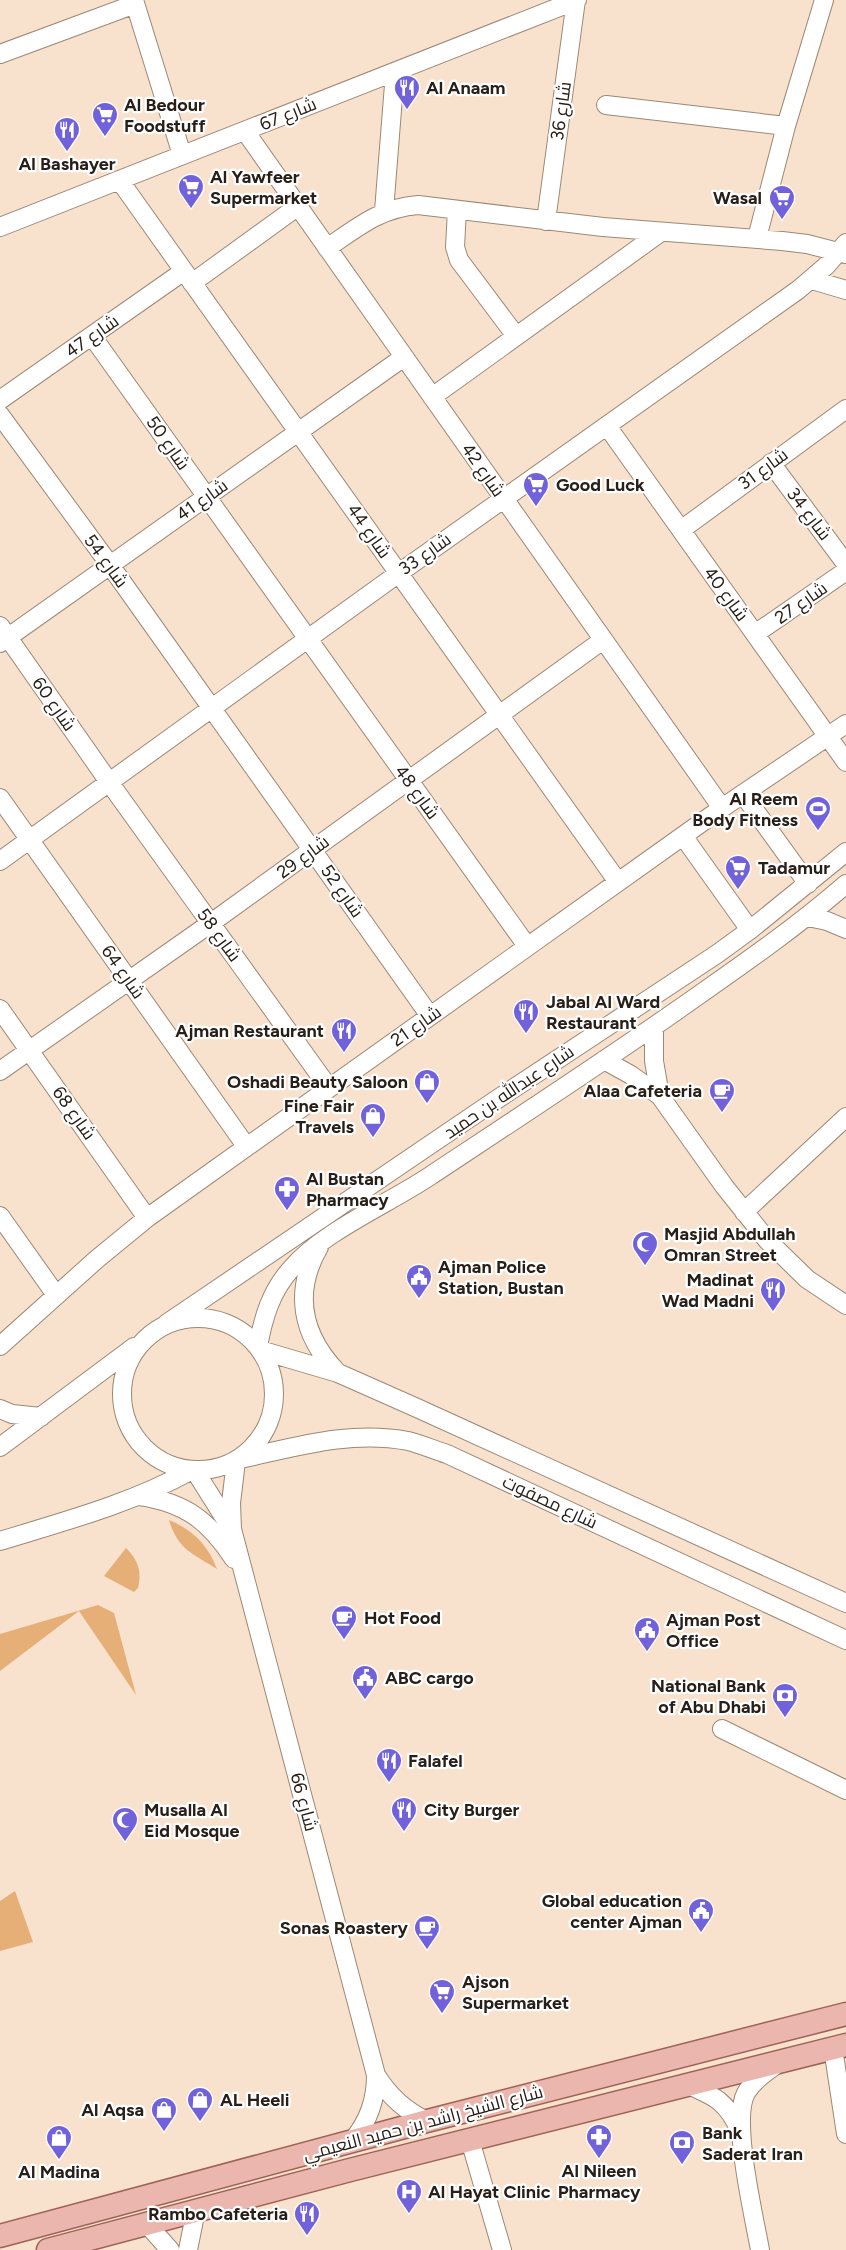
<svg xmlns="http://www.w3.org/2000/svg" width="846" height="2250" font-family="Figtree,Cairo,sans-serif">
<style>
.green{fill:#e7af78}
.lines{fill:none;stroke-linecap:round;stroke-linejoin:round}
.minor-casing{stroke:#9c8875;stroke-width:20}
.major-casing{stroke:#9d6255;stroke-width:25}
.minor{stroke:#fff;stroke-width:18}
.major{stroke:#eab6ad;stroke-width:22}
.labels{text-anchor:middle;stroke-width:4.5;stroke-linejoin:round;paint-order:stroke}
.poi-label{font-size:18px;font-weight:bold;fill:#282018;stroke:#fff;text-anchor:start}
.street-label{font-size:18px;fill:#282018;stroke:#fff}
</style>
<rect width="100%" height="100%" fill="#f8e2cd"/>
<path class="green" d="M169,1520C193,1530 208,1545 217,1569C192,1553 178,1550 169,1520Z
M126,1548C138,1560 142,1571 138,1588L134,1592L104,1576Z
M98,1605L114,1613L136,1695L79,1611L0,1671V1634Z
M15,1891L33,1942L0,1951V1901Z"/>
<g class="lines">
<defs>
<path id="minor" d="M134,0L182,155
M0,54L135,4
M606,105L786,126
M245,131L722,808
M120,181L618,882
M457,210L455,247L459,260L516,336
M384,211L395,72
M546,221L576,0
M0,227L577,0
M757,238L786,126L824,0
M327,248C358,227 380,208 418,205L603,227L782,241L807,244L846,254
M812,280L846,290
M192,283L297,207
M92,336L527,946
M432,397L661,232
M0,400L184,271
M0,415L110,565L430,1016
M607,426L846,762
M771,463L846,564
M681,530L846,409
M0,626L109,782L329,1088
M755,634L846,571
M0,643L404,357
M743,794L808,884
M0,798L246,1146
M683,836L750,930
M0,861L399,573L798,290L826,266L846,243
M808,917L827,921L846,929
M0,1009L147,1218
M654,1026V1061L660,1096
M604,1060L631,1075L660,1096L724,1186L767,1240L807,1279L846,1305
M0,1071L211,923L603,640
M744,1212L846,1117
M0,1216L56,1295
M319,1247C293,1292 302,1335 337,1372
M122 1394a76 76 0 1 1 152 0a76 76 0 1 1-152 0Z
M166,1324L493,1102L717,954L750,930L846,852
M0,1346L97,1259L147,1218L722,808L846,724
M258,1347C263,1318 271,1291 291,1269C322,1232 388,1204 430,1176C513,1121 597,1066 679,1009C736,969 793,930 846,884
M260,1350L338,1373L417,1408L846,1603
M0,1409L12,1414L41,1417
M0,1447L134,1347
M240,1459C296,1447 350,1430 408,1441C421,1444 434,1450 447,1454L846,1640
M236,1461L231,1503L232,1529L376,2075C389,2096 405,2111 427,2121
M195,1471L229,1525
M140,1496C186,1503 209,1521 234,1559
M0,1541C65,1521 130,1504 190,1471
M722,1729L846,1790
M833,2048L846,2134
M686,2084C714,2096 727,2101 740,2131
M353,2140C369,2120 376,2100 376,2075
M470,2140L502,2250
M146,2223L170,2250
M188,2250L196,2210
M760,2250C754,2216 731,2120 746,2093C753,2081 766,2072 777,2064"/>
<path id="major" d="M0,2236L427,2121L846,2014
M48,2250L350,2170L846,2045"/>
</defs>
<use href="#minor" class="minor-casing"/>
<use href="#major" class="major-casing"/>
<use href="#minor" class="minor"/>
<use href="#major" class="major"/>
</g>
<defs>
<symbol id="restaurant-pin" viewBox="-11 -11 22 30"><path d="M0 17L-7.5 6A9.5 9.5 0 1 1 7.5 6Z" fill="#7162dc" stroke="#fff"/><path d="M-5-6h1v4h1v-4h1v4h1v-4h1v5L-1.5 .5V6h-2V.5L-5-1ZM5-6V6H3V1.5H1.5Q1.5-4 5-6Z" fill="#fff"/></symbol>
<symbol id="supermarket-pin" viewBox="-11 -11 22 30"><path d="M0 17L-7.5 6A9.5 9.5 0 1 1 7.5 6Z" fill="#7162dc" stroke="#fff"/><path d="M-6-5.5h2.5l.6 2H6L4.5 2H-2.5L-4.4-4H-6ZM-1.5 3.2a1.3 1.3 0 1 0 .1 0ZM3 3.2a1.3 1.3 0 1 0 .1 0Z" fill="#fff"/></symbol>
<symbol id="stadium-pin" viewBox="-11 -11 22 30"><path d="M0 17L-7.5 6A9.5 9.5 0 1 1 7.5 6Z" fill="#7162dc" stroke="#fff"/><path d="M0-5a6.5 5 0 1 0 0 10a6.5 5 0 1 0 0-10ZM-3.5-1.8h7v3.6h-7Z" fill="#fff"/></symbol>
<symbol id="shop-pin" viewBox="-11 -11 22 30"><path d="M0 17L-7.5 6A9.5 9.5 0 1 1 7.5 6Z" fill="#7162dc" stroke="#fff"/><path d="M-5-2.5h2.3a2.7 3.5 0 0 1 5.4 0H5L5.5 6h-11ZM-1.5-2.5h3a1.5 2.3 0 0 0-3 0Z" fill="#fff"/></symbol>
<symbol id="cafe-pin" viewBox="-11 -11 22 30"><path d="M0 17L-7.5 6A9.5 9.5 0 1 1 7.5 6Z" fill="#7162dc" stroke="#fff"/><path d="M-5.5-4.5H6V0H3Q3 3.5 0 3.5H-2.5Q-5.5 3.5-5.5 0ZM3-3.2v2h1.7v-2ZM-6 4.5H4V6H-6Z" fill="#fff"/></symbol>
<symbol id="pharmacy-pin" viewBox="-11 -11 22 30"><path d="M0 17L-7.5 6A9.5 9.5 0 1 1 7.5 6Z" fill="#7162dc" stroke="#fff"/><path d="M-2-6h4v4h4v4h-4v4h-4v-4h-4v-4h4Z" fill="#fff"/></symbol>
<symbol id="mosque-pin" viewBox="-11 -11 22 30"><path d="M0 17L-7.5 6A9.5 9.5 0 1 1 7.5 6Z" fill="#7162dc" stroke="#fff"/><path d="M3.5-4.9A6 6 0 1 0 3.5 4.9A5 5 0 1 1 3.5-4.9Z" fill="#fff"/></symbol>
<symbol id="civic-pin" viewBox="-11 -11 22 30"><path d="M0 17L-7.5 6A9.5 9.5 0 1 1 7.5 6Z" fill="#7162dc" stroke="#fff"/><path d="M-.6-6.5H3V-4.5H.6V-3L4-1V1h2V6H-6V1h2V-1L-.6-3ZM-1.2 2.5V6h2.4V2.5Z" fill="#fff"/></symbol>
<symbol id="bank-pin" viewBox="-11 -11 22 30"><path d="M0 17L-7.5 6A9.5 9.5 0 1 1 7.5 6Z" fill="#7162dc" stroke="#fff"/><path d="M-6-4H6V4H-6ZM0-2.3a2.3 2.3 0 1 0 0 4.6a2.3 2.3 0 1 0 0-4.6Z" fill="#fff"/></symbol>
<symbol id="hospital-pin" viewBox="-11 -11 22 30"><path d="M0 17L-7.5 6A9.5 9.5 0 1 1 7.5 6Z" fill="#7162dc" stroke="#fff"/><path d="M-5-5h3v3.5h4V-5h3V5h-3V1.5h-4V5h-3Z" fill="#fff"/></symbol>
</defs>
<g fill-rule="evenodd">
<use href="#restaurant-pin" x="392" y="73" width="30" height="40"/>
<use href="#supermarket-pin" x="90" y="100" width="30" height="40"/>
<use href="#restaurant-pin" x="52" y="115" width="30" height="40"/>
<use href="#supermarket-pin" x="176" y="172" width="30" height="40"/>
<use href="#supermarket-pin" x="767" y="183" width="30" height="40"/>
<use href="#supermarket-pin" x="521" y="470" width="30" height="40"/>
<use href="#stadium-pin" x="803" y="794" width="30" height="40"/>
<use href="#supermarket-pin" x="723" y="853" width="30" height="40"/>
<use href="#restaurant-pin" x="511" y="997" width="30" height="40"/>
<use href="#restaurant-pin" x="329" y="1016" width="30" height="40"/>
<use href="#shop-pin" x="412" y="1067" width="30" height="40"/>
<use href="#cafe-pin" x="707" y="1076" width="30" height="40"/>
<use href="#shop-pin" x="358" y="1101" width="30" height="40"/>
<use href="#pharmacy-pin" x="272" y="1174" width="30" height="40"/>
<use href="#mosque-pin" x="630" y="1229" width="30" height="40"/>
<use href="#civic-pin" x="404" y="1262" width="30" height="40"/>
<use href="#restaurant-pin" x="758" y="1275" width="30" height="40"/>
<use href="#cafe-pin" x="329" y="1603" width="30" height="40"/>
<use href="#civic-pin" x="632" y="1615" width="30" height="40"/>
<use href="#civic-pin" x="350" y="1663" width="30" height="40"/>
<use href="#bank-pin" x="770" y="1681" width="30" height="40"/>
<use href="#restaurant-pin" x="374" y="1746" width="30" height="40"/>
<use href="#restaurant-pin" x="389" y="1795" width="30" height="40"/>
<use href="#mosque-pin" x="110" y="1805" width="30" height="40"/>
<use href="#civic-pin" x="686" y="1896" width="30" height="40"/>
<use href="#cafe-pin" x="412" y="1913" width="30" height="40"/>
<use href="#supermarket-pin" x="427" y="1977" width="30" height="40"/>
<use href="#shop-pin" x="185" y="2085" width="30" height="40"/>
<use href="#shop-pin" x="149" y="2095" width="30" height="40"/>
<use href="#pharmacy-pin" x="584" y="2122" width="30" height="40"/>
<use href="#shop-pin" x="44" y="2123" width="30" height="40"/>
<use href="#bank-pin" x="667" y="2128" width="30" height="40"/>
<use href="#hospital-pin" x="394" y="2177" width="30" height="40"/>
<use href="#restaurant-pin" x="292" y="2199" width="30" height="40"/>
</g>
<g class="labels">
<g class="poi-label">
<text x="426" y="94">Al Anaam</text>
<text x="124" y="111">Al Bedour<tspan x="124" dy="21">Foodstuff</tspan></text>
<text x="67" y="170" text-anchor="middle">Al Bashayer</text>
<text x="210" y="183">Al Yawfeer<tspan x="210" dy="21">Supermarket</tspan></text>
<text x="762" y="204" text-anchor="end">Wasal</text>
<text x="556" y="491">Good Luck</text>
<text x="798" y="805" text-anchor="end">Al Reem<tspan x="798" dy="21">Body Fitness</tspan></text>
<text x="758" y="874">Tadamur</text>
<text x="546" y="1008">Jabal Al Ward<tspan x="546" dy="21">Restaurant</tspan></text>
<text x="324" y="1037" text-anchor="end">Ajman Restaurant</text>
<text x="408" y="1088" text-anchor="end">Oshadi Beauty Saloon</text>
<text x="702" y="1097" text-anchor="end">Alaa Cafeteria</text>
<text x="354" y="1112" text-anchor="end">Fine Fair<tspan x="354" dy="21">Travels</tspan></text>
<text x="306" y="1185">Al Bustan<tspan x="306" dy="21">Pharmacy</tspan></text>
<text x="664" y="1240">Masjid Abdullah<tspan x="664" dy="21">Omran Street</tspan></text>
<text x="438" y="1273">Ajman Police<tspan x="438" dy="21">Station, Bustan</tspan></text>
<text x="754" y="1286" text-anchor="end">Madinat<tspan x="754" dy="21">Wad Madni</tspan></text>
<text x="364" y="1624">Hot Food</text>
<text x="666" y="1626">Ajman Post<tspan x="666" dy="21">Office</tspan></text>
<text x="385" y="1684">ABC cargo</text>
<text x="766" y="1692" text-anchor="end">National Bank<tspan x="766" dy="21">of Abu Dhabi</tspan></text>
<text x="408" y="1767">Falafel</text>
<text x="144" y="1816">Musalla Al<tspan x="144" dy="21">Eid Mosque</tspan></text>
<text x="424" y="1816">City Burger</text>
<text x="682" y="1907" text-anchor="end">Global education<tspan x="682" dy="21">center Ajman</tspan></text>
<text x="408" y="1934" text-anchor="end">Sonas Roastery</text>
<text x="462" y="1988">Ajson<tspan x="462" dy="21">Supermarket</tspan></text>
<text x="220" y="2106">AL Heeli</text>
<text x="144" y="2116" text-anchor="end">Al Aqsa</text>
<text x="702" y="2139">Bank<tspan x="702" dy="21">Saderat Iran</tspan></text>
<text x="599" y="2177" text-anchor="middle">Al Nileen<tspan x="599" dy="21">Pharmacy</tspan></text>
<text x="59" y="2178" text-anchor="middle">Al Madina</text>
<text x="428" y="2198">Al Hayat Clinic</text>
<text x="288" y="2220" text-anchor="end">Rambo Cafeteria</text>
</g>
<g class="street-label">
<text transform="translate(561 111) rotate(-82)" y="6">شارع 36</text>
<text transform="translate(288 114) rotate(-22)" y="6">شارع 67</text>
<text transform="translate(92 336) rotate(-35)" y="6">شارع 47</text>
<text transform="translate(168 443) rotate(55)" y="6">شارع 50</text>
<text transform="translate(763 469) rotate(-36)" y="6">شارع 31</text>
<text transform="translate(483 470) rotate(55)" y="6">شارع 42</text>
<text transform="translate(202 500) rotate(-35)" y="6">شارع 41</text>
<text transform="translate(809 514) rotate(53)" y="6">شارع 34</text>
<text transform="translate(369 531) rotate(55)" y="6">شارع 44</text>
<text transform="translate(425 554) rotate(-35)" y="6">شارع 33</text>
<text transform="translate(106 561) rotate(54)" y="6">شارع 54</text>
<text transform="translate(726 594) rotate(54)" y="6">شارع 40</text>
<text transform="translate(801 603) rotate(-35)" y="6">شارع 27</text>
<text transform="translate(54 704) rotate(55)" y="6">شارع 60</text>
<text transform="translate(417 792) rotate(54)" y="6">شارع 48</text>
<text transform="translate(303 857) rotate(-36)" y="6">شارع 29</text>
<text transform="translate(342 891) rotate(55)" y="6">شارع 52</text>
<text transform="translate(219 935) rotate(54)" y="6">شارع 58</text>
<text transform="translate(123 972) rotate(55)" y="6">شارع 64</text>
<text transform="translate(416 1026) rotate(-35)" y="6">شارع 21</text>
<text transform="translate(509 1092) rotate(-34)" y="6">شارع عبدالله بن حميد</text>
<text transform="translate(74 1113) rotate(55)" y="6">شارع 68</text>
<text transform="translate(550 1502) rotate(25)" y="6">شارع مصفوت</text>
<text transform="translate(304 1802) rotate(75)" y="6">شارع 66</text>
<text transform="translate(423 2123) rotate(-15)" y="6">شارع الشيخ راشد بن حميد النعيمي</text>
</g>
</g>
</svg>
